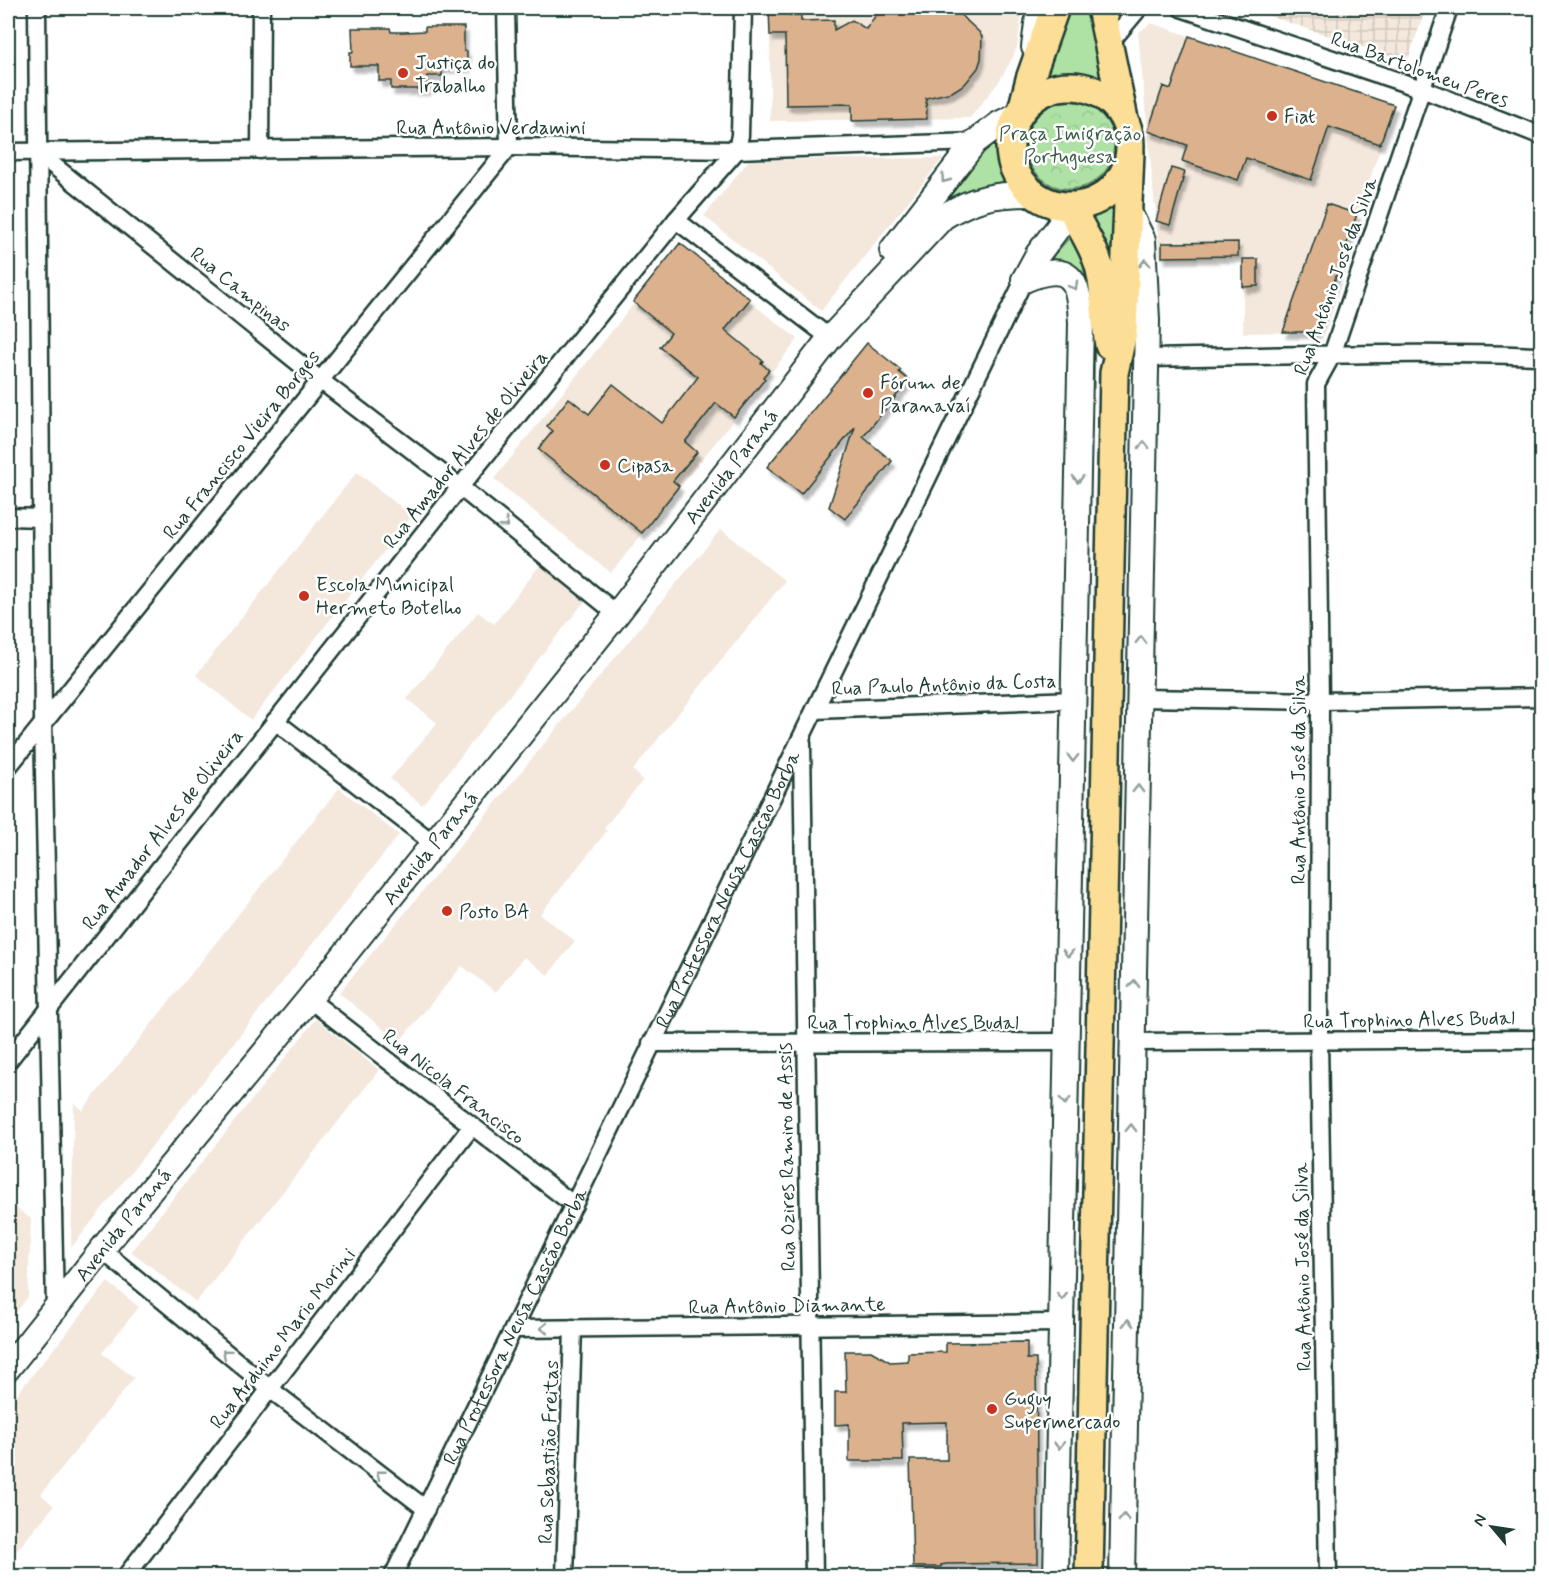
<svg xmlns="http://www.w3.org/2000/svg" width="1549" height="1584" font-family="Mynerve,sans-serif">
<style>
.built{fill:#f4e8dd}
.industrial{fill:url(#industrial-grid)}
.grass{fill:#aee2a4;stroke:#66906c;stroke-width:1.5}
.park{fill:url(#park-crowns);stroke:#66906c;stroke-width:1.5}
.building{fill:#dcb18d;stroke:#1f3d34;stroke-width:1.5;filter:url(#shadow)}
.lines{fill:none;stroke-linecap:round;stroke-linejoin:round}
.street-casing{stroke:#1f3d34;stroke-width:21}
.secondary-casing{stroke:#1f3d34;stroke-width:28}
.primary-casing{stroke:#1f3d34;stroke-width:32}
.street{stroke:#fff;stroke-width:16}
.secondary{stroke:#fff;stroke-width:24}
.primary{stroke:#fcde96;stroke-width:27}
.oneway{stroke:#8f9e9a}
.poi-dot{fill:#c8321e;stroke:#fff;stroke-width:2}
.labels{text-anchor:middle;stroke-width:5;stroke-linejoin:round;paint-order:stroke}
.poi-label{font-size:20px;fill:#1f3d34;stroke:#fff;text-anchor:start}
.street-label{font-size:20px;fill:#1f3d34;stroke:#fff}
.park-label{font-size:20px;fill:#3c5e4a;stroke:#fff}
</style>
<defs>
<pattern id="industrial-grid" width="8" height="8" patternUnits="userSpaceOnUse" patternTransform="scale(1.5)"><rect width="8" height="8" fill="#f4e8dd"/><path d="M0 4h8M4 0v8" fill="none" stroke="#d1c8be"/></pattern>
<pattern id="park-crowns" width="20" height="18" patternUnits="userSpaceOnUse" patternTransform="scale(1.5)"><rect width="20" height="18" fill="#aee2a4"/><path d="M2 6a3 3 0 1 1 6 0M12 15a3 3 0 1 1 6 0" fill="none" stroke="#95c38e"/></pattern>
<filter id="shadow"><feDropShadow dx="3.5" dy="6" stdDeviation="1.5" flood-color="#0004"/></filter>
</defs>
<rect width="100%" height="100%" fill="#fff"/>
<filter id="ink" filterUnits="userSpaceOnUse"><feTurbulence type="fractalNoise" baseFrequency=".0167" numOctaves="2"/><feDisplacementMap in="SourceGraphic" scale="12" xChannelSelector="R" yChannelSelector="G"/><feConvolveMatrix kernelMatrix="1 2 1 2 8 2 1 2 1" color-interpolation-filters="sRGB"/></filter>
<g filter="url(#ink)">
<path class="built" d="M770,8H1023L1017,47L1012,59L998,83L970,118L770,121Z
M1151,23L1395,105L1318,332L1243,333V259L1160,260L1138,33Z
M943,158L821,311L704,216L749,160Z
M679,247L798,339L611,573L494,479Z
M357,472L412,516L251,720L196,675Z
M721,529L785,581L633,770L643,780L604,828L607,831L540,914L575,941L548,975L524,957L496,992L462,966L399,1042L339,993Z
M540,565L585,601L422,805L390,779L437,723L407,699L478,612L494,624Z
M339,788L399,835L71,1248L74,1103L83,1110Z
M316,1019L379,1070L196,1302L131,1251Z
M11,1204L31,1219L28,1297L8,1323V1208Z
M108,1282L139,1307L102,1353L134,1378L41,1494L54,1506L8,1561V1405Z"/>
<path class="industrial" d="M1245,8H1426L1407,62Z"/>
<path class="grass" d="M1067,8H1093L1104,80L1079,75L1044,79Z
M994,144L999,147L1001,162L1011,185L921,227L980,154Z
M1117,198L1116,328L1089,215L1107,206Z
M1071,236L1082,244L1095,312L1094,388H1087L1089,303L1052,260L1054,255Z"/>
<path class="park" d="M1026 145a44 44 0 1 1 88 0a44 44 0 1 1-88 0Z"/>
<path class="building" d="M769,8H789V15H801V21L834,20V30L852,20L866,29L881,8H953L979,32L982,37L981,59L978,68L965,84L952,92L926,98L927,119L852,121V104L786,105L785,35H770Z
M425,27H464V51H467V66L442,67V76H427V89H391V81H379V66H350V52H353L352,28H390L391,32H404L425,31Z
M1189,36L1394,105L1380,144L1329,127L1311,180L1246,158L1238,180L1182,161L1187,145L1148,131L1163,86L1171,89Z
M1171,168L1185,172L1170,225L1156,221Z
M1327,204L1357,214L1317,332H1283Z
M1238,242V256L1162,257V243Z
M680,243L750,299L725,330L763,361L761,363L769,370L763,377L765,379L734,417L716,403L685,442L697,452L673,481L679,486L642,533L538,449L553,431L547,426L569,398L589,414L613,384L662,423L698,377L660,347L671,333L633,302Z
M1243,259H1258V286L1243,287Z
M867,343L901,370L899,372L909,380L863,437L892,461L845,519L829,507L855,427L801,494L767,467Z
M1027,1342V1359H1036L1038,1563L947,1564L941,1565V1567H913L910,1460H947V1422L902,1423L903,1461H849V1424L835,1425V1392H846L845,1351H871L890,1362L908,1361V1353L946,1352V1343Z"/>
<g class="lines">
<defs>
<g id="street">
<path d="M37,8L43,722L55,1308"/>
<path d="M1181,8L1422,89L1542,136"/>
<path d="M1108,45L1139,8"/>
<path d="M260,150L261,8"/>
<path d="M8,152L509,147L737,150L975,142"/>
<path d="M38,153L320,380L460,487L617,614"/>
<path d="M676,220L830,338"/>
<path d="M1146,358C1278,356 1410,351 1542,356"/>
<path d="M8,517L41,518"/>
<path d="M1140,698L1320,701L1542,697"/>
<path d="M815,710L1074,700"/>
<path d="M275,721L433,843"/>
<path d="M802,743L814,1576"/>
<path d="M8,767L509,147L506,8"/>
<path d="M309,999L574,1205"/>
<path d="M1132,1042L1542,1039"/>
<path d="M651,1043L1066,1042"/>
<path d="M8,1061L460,487L676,220L737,150L740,135L743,8"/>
<path d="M102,1250L270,1389L426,1509"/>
<path d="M514,1329L1061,1323"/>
<path d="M126,1576L472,1126"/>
<path id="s1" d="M393,1576L1024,280"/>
<path d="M565,1576L573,1328"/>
<path d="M1328,1576L1319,1041L1320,701L1316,384L1332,355L1449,8"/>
</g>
<g id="secondary">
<path d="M1034,47L1039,8"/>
<path d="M892,250L975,142L999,124L1019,114"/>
<path d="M1024,280C1071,261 1079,278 1081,323L1056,1576"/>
<path d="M1024,280L1038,254L1060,225L1064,206"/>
<path id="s2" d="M8,1368L111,1238L309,999L617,614L830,338L943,217C974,197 997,194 1034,194"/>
<path d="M1122,1576L1147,320L1143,240L1128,210"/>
</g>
<path id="primary" d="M1101,8L1124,119
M1010 146a60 60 0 1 1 120 0a60 60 0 1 1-120 0Z
M1022,110L1030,79L1055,8
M1071,206C1079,227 1093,244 1099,266C1106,292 1104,319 1109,345
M1089,1576L1114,373L1123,332L1130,152"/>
</defs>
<use href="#street" class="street-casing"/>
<use href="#secondary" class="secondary-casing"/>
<use href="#primary" class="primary-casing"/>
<use href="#street" class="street"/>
<use href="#secondary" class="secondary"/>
<use href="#primary" class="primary"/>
</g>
<defs><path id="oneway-chevron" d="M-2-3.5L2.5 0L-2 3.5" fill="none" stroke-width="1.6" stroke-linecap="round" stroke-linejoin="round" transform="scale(1.5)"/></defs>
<g class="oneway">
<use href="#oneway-chevron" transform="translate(945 179) rotate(127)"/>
<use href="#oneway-chevron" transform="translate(1145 263) rotate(-92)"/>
<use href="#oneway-chevron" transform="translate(1074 286) rotate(60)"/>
<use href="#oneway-chevron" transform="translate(1144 445) rotate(-89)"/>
<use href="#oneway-chevron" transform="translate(1078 479) rotate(91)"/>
<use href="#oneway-chevron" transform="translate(505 524) rotate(39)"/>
<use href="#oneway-chevron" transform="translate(1141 640) rotate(-89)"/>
<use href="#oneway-chevron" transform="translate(1073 758) rotate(91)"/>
<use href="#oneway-chevron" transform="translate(1138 789) rotate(-89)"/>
<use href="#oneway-chevron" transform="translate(1068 953) rotate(91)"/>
<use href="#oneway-chevron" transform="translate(1134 984) rotate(-89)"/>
<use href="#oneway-chevron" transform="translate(1065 1101) rotate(91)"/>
<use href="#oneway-chevron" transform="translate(1131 1128) rotate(-89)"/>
<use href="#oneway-chevron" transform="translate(1062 1296) rotate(91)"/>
<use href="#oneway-chevron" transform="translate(1128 1323) rotate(-89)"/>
<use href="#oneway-chevron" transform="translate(544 1328) rotate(179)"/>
<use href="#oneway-chevron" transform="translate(226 1353) rotate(-140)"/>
<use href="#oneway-chevron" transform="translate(1059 1445) rotate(91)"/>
<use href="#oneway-chevron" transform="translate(380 1474) rotate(-142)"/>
<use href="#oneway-chevron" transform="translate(1124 1518) rotate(-89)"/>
</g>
</g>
<g class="poi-dot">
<circle cx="403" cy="73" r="6"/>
<circle cx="1272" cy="116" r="6"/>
<circle cx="868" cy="393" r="6"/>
<circle cx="605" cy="465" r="6"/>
<circle cx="304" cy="596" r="6"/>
<circle cx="447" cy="911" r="6"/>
<circle cx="992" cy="1409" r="6"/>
</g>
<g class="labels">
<g class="poi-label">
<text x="415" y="69">Justiça do<tspan x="415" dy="23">Trabalho</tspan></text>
<text x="1284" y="123">Fiat</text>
<text x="880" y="389">Fórum de<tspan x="880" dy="23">Paranavaí</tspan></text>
<text x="617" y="472">Cipasa</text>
<text x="316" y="591">Escola Municipal<tspan x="316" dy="23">Hermeto Botelho</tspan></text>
<text x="459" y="918">Posto BA</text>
<text x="1004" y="1405">Guguy<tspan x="1004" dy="23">Supermercado</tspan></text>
</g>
<g class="street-label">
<text transform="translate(1420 69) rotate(20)" y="7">Rua Bartolomeu Peres</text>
<text x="491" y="134">Rua Antônio Verdamini</text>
<text transform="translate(1335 276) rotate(-70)" y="7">Rua Antônio José da Silva</text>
<text transform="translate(241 289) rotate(39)" y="7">Rua Campinas</text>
<text transform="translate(241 444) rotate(-51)" y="7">Rua Francisco Vieira Borges</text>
<text transform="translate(465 449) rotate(-51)" y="7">Rua Amador Alves de Oliveira</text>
<text dy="7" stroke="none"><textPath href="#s2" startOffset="1156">Avenida Paraná</textPath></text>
<text transform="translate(944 684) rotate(-2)" y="7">Rua Paulo Antônio da Costa</text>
<text transform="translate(1298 780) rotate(-90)" y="7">Rua Antônio José da Silva</text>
<text transform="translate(162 829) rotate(-52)" y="7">Rua Amador Alves de Oliveira</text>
<text dy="7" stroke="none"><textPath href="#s2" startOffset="670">Avenida Paraná</textPath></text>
<text dy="7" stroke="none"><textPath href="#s1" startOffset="764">Rua Professora Neusa Cascão Borba</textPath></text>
<text transform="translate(1409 1019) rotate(-1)" y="7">Rua Trophino Alves Budal</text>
<text x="913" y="1029">Rua Trophino Alves Budal</text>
<text transform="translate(454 1086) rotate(38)" y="7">Rua Nicola Francisco</text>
<text transform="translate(786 1157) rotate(-91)" y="7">Rua Ozires Ramiro de Assis</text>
<text dy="7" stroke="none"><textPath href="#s2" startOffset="184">Avenida Paraná</textPath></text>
<text transform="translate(1302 1267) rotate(-91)" y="7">Rua Antônio José da Silva</text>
<text transform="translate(787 1305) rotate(-1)" y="7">Rua Antônio Diamante</text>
<text dy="7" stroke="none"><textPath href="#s1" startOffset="278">Rua Professora Neusa Cascão Borba</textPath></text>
<text transform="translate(282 1338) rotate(-52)" y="7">Rua Arduino Mario Morini</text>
<text transform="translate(548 1452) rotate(-88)" y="7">Rua Sebastião Freitas</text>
</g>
<g class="park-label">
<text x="1070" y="140">Praça Imigração<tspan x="1070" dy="23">Portuguesa</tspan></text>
</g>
</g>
<rect width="1549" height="1584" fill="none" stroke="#fff" stroke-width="30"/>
<rect x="15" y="15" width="1519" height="1554" fill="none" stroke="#1f3d34" stroke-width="2" filter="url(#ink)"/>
<g transform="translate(1492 1527) rotate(299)" stroke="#ffffff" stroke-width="4.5" paint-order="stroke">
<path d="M0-4.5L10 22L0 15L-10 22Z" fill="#1f3d34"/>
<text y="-9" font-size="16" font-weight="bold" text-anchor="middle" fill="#1f3d34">N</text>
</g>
</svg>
